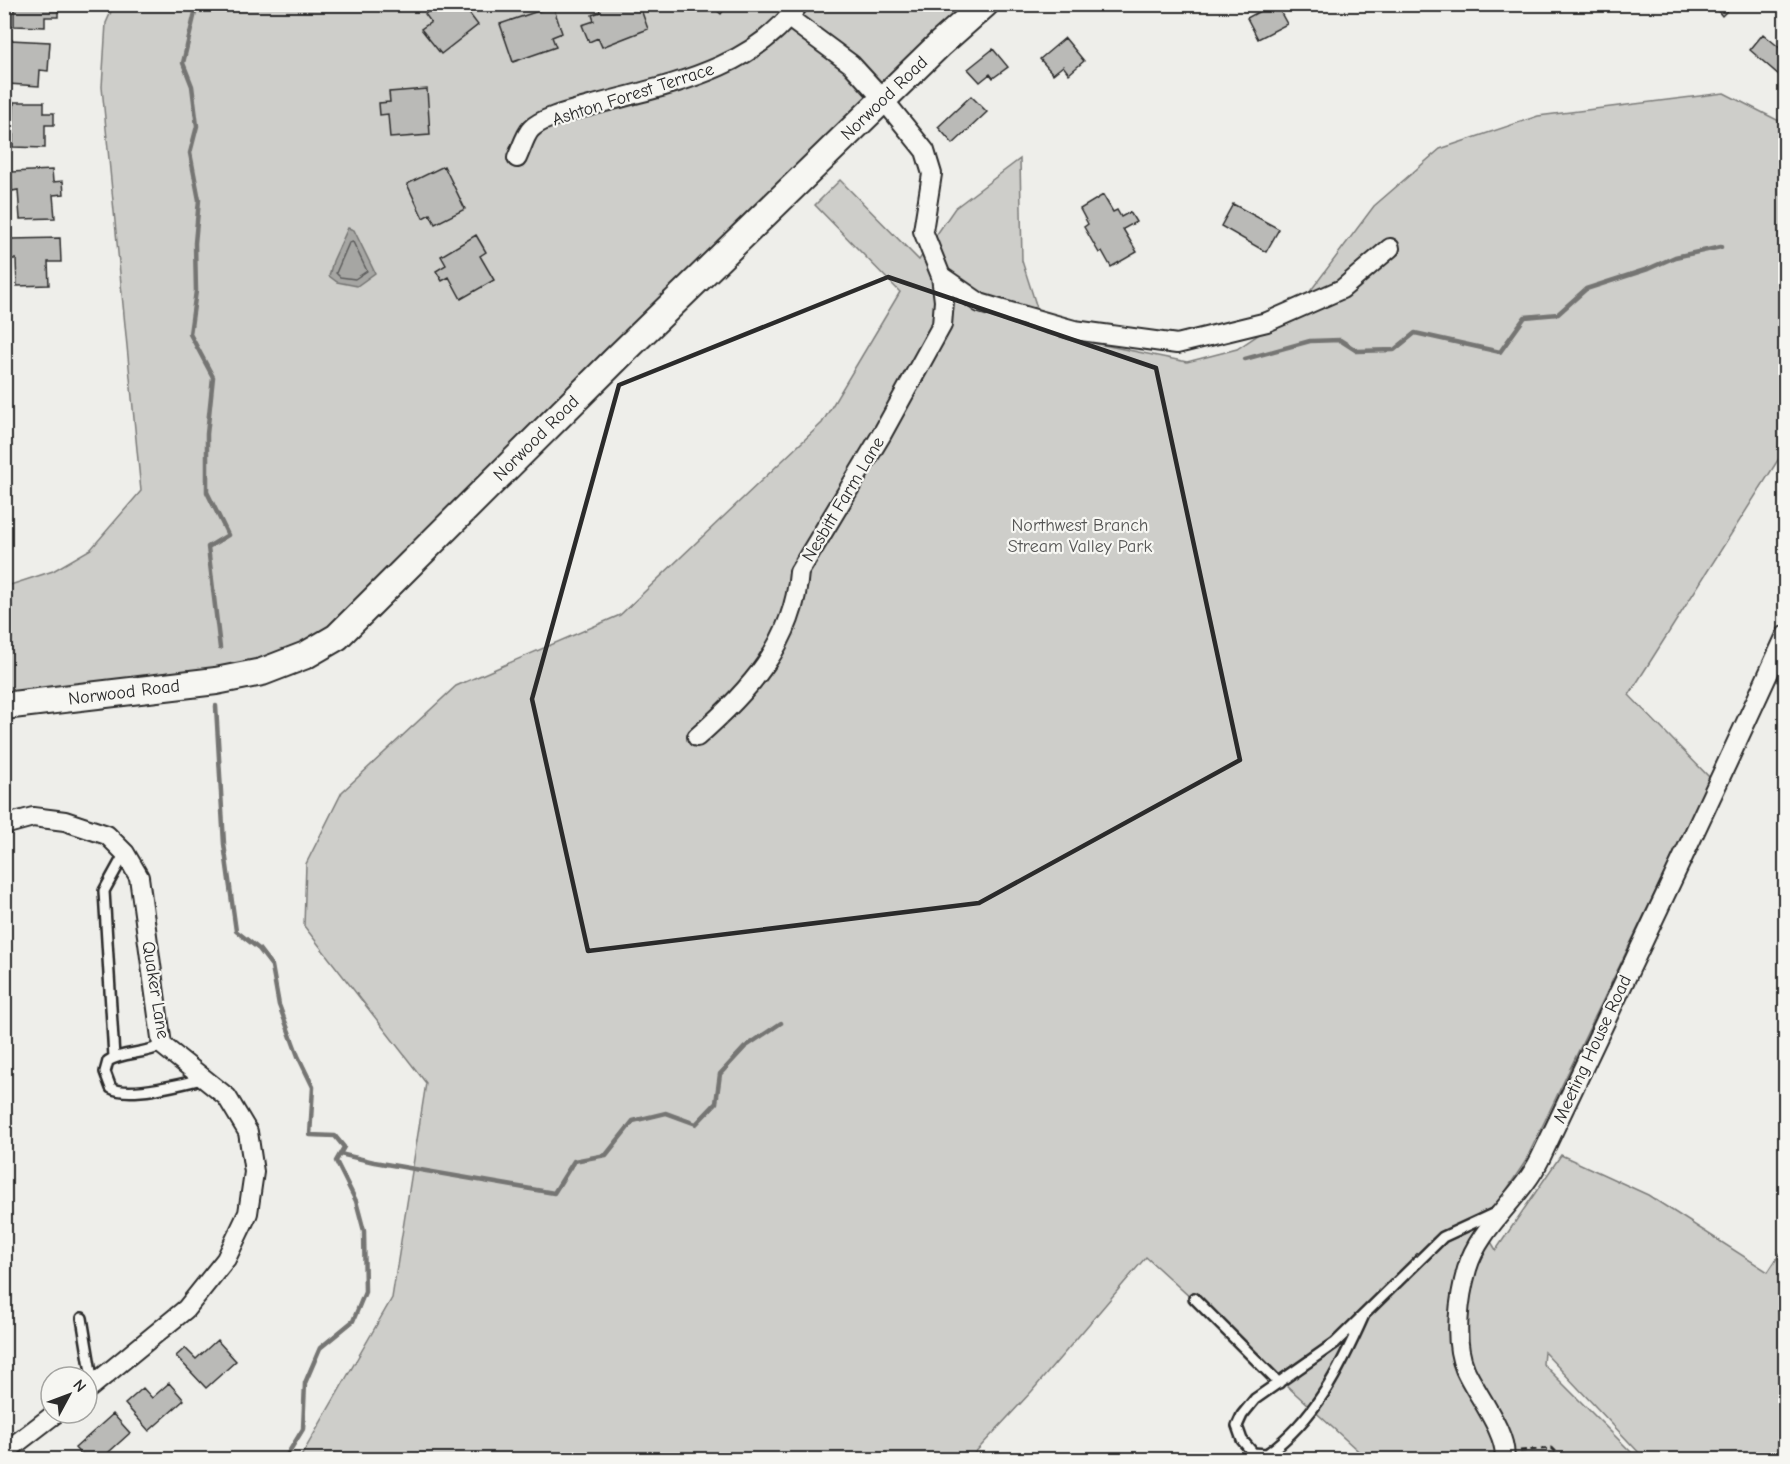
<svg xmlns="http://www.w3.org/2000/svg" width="1790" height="1464" font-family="'Comic Neue',sans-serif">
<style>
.green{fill:#cececa;stroke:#7c7c7a;stroke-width:1.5}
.water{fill:#a6a6a3;stroke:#757573;stroke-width:1.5}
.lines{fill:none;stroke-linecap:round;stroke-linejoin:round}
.shore{stroke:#5c5c5b;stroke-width:1.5}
.stream{stroke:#757573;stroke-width:4.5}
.building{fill:#babab7;stroke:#2b2b2b;stroke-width:1.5}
.lane-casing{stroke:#2b2b2b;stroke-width:14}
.street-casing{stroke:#2b2b2b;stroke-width:22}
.secondary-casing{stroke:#2b2b2b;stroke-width:30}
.path{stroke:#2b2b2b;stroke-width:3;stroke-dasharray:6 4.5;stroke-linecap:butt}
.lane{stroke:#f6f6f2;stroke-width:9}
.street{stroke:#f6f6f2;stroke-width:18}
.secondary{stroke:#f6f6f2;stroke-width:26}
.marked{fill:none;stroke:#2b2b2b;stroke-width:4.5;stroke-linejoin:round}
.labels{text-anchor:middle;stroke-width:4.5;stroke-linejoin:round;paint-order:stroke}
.street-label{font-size:18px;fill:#2b2b2b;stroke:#f6f6f2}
.park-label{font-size:18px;fill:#545453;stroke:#f6f6f2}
</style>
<rect width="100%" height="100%" fill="#eeeeea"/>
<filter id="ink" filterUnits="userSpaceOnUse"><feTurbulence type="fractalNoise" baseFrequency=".0167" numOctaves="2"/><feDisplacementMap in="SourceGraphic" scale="12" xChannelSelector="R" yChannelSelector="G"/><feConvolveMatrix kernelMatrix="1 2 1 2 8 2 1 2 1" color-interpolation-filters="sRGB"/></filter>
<g filter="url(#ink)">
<path class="green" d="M114,5H985L306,655L5,706L4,587L53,571L91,549L141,491L102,87L106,23Z
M1724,93L1785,124V449L1629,695L1710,778L1525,1162L1482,1227L1496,1250L1561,1155L1648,1195L1768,1272L1785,1246V1459H1645L1544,1352L1543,1364L1638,1459H1367L1146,1257L1032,1391L969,1459L299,1460L392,1298L426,1083L304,926L306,864L342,792L456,686L620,615L822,423L900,292L815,205L840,180L919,260L955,208L1020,159L1022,261L1045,333L1187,362L1237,349L1297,309L1374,206L1440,149L1538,116Z"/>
<path class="water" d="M348,228L354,230L375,273L357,286L337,282L329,276L333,261Z"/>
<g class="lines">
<path class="shore" d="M353,242L367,271L355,279L340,277L336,273L349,243Z"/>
<path class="stream" d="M197,4L183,63L192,86L197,126L190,153L199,200L195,243L196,291L190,334L213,377L207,434V492L228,535L208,547L220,648
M1245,359L1310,341L1340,340L1357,351L1394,350L1415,333L1500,352L1525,317L1558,314L1586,289L1648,269L1675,257L1721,247
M216,706L224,844L236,931L259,949L272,966L279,1005L298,1056L313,1087L310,1135L335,1136L344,1147L336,1161L356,1201L364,1231L365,1292L353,1321L320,1348L305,1383L303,1429L284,1460
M340,1154L374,1162L554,1193L574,1161L606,1155L633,1121L666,1113L696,1124L716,1103L720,1074L745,1047L781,1023"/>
</g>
<path class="building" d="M14,4H58V17H45V27L14,26Z
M447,4L452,8L462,4L478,25L441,54L421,29L431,22L425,14L434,7L437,12Z
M598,4H639L648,29L602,47L598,38L589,42L582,25L594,21L592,15L600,12Z
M709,4H728L721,14Z
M1273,4H1276L1287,24L1258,39L1247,18Z
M1712,4H1734L1722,16Z
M553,6L562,33L552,37L556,47L513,62L500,24Z
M1763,34L1786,53V81L1750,50Z
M1065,38L1084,61L1069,74L1063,66L1053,74L1040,59Z
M10,40L50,42L48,71L40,70L39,86L8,84Z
M993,49L1008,67L993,78L990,74L980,82L968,69Z
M427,89L430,135L390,138L388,114L380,115L379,103L390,102L389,92Z
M971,96L987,112L953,144L938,127Z
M14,102H44V113H54V125H45V148L13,147Z
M444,166L465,209L435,224L430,214L423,218L407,184Z
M52,170L53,182L63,181L64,194L53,195L55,218L20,219L18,190L12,191L11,172Z
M1103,195L1113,212L1117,210L1121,217L1130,212L1136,222L1123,229L1137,252L1111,267L1102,251L1099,253L1084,227L1088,224L1080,209Z
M1233,204L1279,229L1266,252L1221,226Z
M476,235L486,252L480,256L494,280L461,299L449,277L442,281L436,271L446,265L441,256Z
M60,238L61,262H48L49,285L17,286L16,259H11V239Z
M217,1340L236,1361L206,1388L176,1356L185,1348L196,1359Z
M169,1383L184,1400L149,1431L125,1404L143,1388L152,1398Z
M113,1414L130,1433L100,1460H86L75,1448Z"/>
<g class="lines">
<defs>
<path id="lane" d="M162,1045C145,1055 124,1051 108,1061L105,1072L111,1088C129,1098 182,1084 202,1079
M114,1057L104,891L125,853
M1194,1298L1279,1383
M1364,1315C1340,1369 1316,1418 1267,1454L1253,1453L1242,1440L1237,1426L1242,1415L1255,1399L1335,1343L1443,1237L1497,1212
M82,1318L93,1384"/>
<path id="street" d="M517,158C521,150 525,135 531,129C542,117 575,110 590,106C665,85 751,72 799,4
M941,276L980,303L1000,309L1074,330L1177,344L1267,322L1342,289L1390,248
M697,737C748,692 794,643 799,572L882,434L942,325L944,301L941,276L923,231L932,174L925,151L883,99L851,64L789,18
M4,825L33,817L65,821L107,835L125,853L139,877L162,1045L227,1097L248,1132L254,1172L248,1213L226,1259L186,1309L87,1390
M4,1453L56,1413
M1504,1460C1510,1436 1474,1391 1465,1369C1453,1341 1459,1297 1467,1269C1479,1227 1521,1198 1540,1159C1623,984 1706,811 1786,635"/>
<path id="secondary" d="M4,706L216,681L262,672L306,655L337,637L618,357L940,44L985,4"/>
</defs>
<use href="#lane" class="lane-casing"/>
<use href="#street" class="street-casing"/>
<use href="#secondary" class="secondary-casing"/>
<path class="path" d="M1520,1451L1552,1448L1564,1460"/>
<use href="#lane" class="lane"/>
<use href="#street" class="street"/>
<use href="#secondary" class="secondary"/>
</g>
</g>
<path class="marked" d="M888,277L1156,368L1240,760L979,903L588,951L532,699L619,385Z"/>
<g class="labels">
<g class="street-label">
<text transform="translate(633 94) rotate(-18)" y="6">Ashton Forest Terrace</text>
<text transform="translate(884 98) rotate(-44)" y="6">Norwood Road</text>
<text transform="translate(536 438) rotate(-45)" y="6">Norwood Road</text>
<text transform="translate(843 499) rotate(-59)" y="6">Nesbitt Farm Lane</text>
<text transform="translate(124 692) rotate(-7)" y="6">Norwood Road</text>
<text transform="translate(156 990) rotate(81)" y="6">Quaker Lane</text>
<text transform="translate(1592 1049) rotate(-65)" y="6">Meeting House Road</text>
</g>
<g class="park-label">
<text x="1080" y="531">Northwest Branch<tspan x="1080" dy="21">Stream Valley Park</tspan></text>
</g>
</g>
<rect width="1790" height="1464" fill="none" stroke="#f6f6f2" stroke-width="24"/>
<rect x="12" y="12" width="1766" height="1440" fill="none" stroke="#2b2b2b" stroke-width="2" filter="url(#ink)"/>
<g transform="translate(69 1395) rotate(49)"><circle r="28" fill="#f6f6f2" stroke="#a5a5a2" stroke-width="1.5"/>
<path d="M0-4.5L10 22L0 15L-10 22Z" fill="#2b2b2b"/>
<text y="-9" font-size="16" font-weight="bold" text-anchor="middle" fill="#2b2b2b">N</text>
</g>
</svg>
